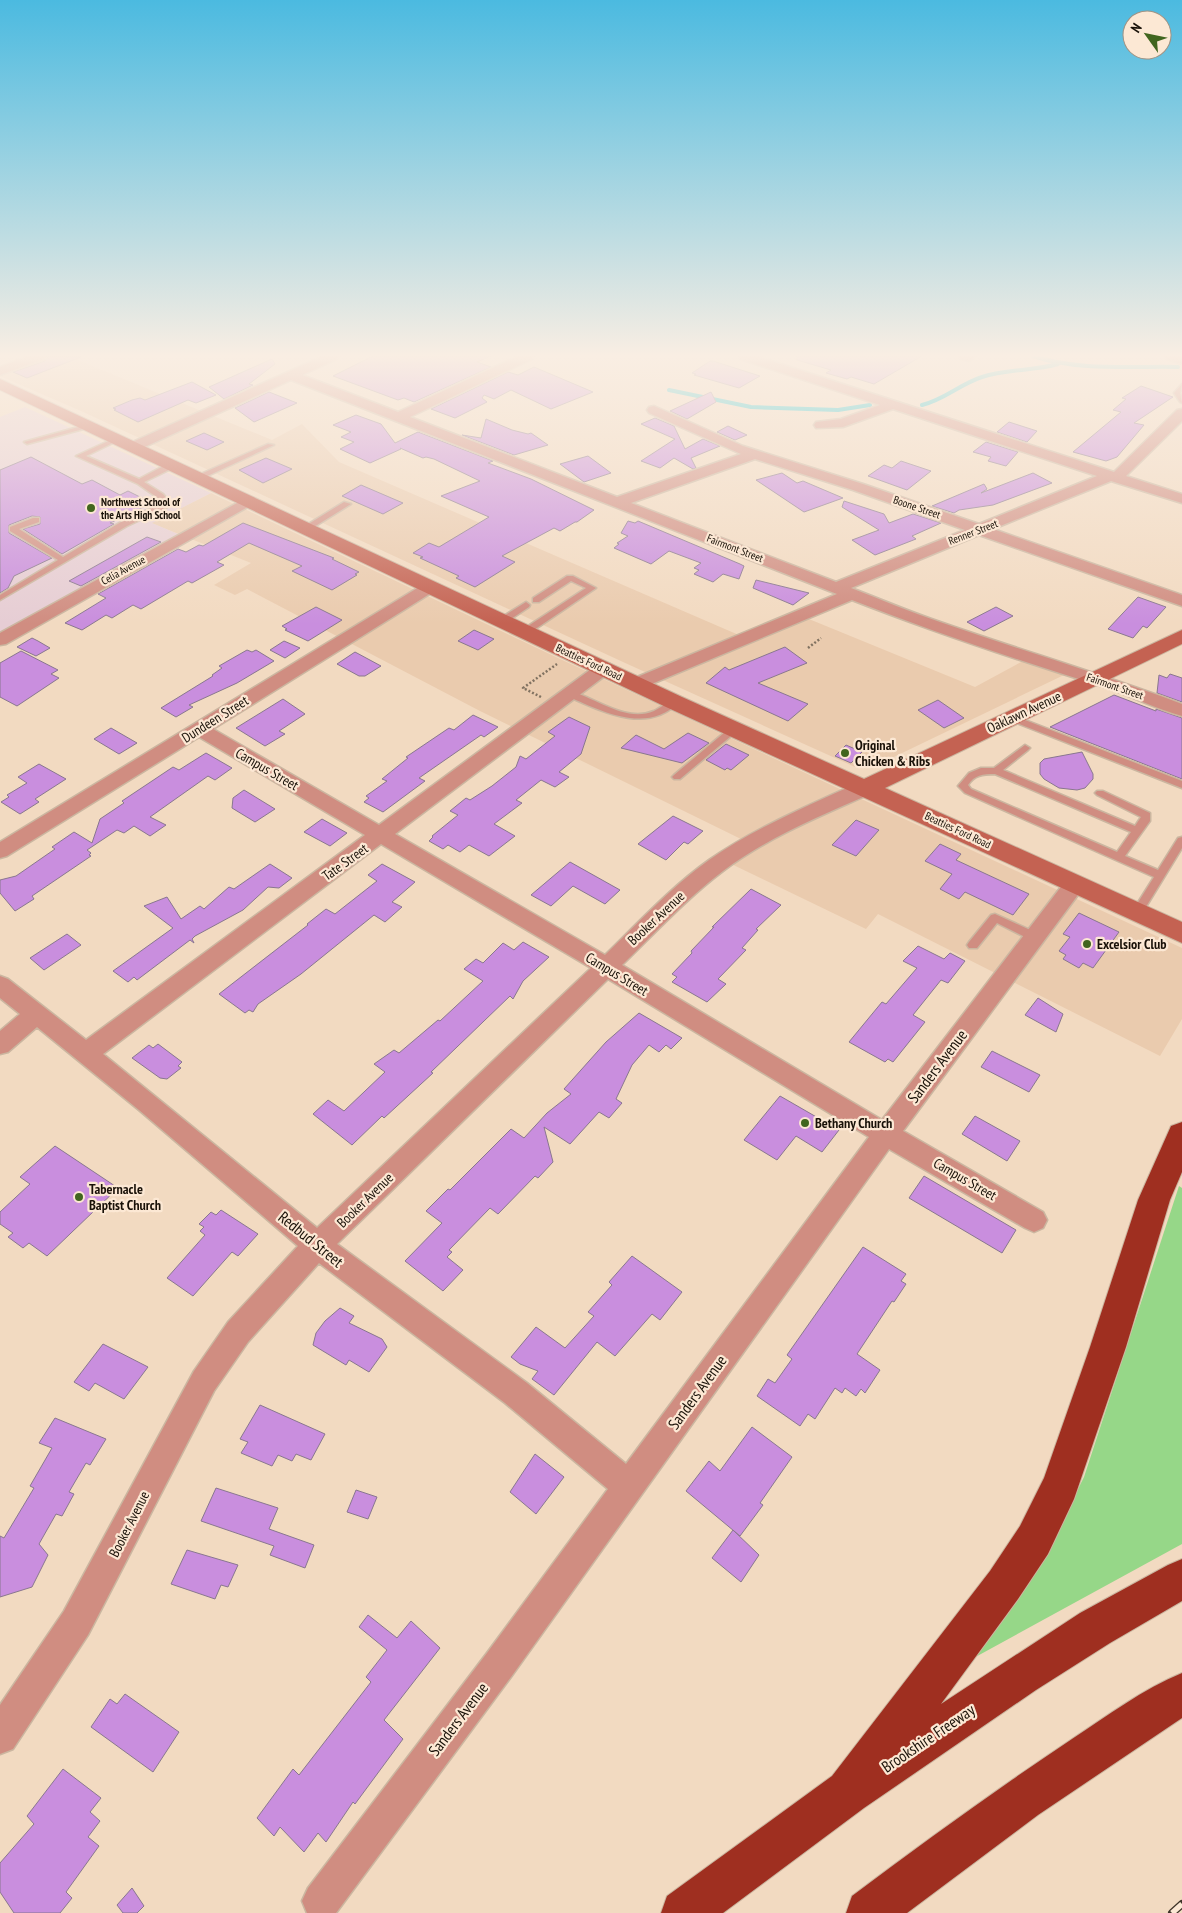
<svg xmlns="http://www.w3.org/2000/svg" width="1182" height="1913" font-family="'PT Sans Narrow',sans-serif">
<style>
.built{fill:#eacbae}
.education{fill:#e6cdd4}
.green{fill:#96d788}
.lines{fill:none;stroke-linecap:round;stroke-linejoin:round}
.stream{stroke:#00c3d5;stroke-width:4}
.building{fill:#c98ede;stroke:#89778f}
.lane-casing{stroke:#cbb6a0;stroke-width:3}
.street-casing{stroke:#cbb6a0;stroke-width:3}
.secondary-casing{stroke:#cbb6a0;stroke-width:2}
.highway-casing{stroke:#cbb6a0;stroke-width:2}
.path{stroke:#817261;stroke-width:2.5;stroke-dasharray:2 2;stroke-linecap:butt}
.lane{fill:#d08d81;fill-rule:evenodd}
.street{fill:#d08d81;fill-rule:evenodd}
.secondary{fill:#c46252;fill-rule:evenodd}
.highway{fill:#9f2f20;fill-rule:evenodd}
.rail-casing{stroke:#3e3328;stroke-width:8}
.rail{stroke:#fce8d4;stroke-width:5.5;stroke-dasharray:17;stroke-linecap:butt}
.poi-dot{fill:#41651e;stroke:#fce8d4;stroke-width:2}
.labels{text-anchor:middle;stroke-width:4.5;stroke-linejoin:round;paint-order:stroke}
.far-poi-label{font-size:11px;font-weight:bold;fill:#191108;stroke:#fce8d4;text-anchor:start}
.far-street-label{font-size:11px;fill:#191108;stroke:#fce8d4}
.street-label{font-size:14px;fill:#191108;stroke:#fce8d4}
.poi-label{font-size:14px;font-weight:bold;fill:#191108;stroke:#fce8d4;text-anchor:start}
.near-street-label{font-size:16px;fill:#191108;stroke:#fce8d4}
</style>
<rect width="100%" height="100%" fill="#f2dac1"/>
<path class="built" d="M46,356H68L272,440L302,424L339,462L748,639L804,617L975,687L1023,661L1064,675L873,767H855L623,662L81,411L0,376V373Z
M211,493L558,658L1182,948V1019L1160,1056L878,914L866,929L723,860L743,840L480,711L247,589L235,595L214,585L251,563L151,523Z"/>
<path class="education" d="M25,407L211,493L152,523L178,534L0,635V417Z"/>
<path class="green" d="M1179,1186L1182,1188V1544L970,1660L1061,1523L1084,1477Z"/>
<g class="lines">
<path class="stream" d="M1033,356C1077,371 1132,366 1178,367
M669,390L751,407L838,410L870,405
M922,405C944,400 960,384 982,377C1007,369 1033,371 1058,364"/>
</g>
<path class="building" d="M48,356L81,357L27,378L13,372L45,361Z
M373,356H491L477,362L491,367L414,402L404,398L398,400L333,376Z
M797,356H922L874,384L851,377L847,379L826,373L831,370L797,360Z
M272,359L275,364L249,384L253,385L224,399L209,387Z
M710,361H713L760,376L739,388L694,375L696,374L692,373Z
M534,367L593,392L551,409L511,390L494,399L484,395L482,398L487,402L455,418L431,409L508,372L518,375Z
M192,382L216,395L196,403L188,400L138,422L114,410L116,409L113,408L132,400L140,398L145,400Z
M1141,386L1173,397L1134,423L1144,425L1117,457L1106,461L1073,452L1121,412L1113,410L1126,399L1122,398Z
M269,392L297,403L254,422L235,408Z
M711,392L716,402L687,419L670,411Z
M356,415L381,424L395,443L418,432L493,461L488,463L531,479L594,510L577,522H575L560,531L554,528L502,556L515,562L475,587L456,578L459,576L420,558L423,557L413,553L429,543L439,547L489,517L441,496L480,481L434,459L426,457L423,458L400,448L401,449L370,463L340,449L354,442L341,437L351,432L333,425Z
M655,418L674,426L685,449L703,439L720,446L691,458L696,468L693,469L674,458L660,468L641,461L675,439L641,424Z
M486,419L512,430L528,434L531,433L548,445L514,455L462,435L481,438Z
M1009,422L1037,431L1027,442L997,432Z
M728,426L747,435L735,440L717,432Z
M204,433L224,442L207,450L186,441Z
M986,442L1018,452L1006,466L988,461L991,457L973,452Z
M588,456L611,473L584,482L560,464Z
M31,457L82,484L92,480L120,495L128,491L152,503L110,523L114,524L62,554L23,529L40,524V517L32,516L9,525V533L52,558L14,576L8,588L0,593V470Z
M266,458L292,469L263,483L239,470Z
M901,461L931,471L907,490L868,476L884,465L892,468Z
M782,473L797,483L803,481L843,498L804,512L756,480Z
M1033,473L1052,483L993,505L959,510L954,513L932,506L984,484L987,489L981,493Z
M361,485L403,503L383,514L342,496Z
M844,501L884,514L889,523L913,514L941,523L912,536L916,539L875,555L852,540L879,530L842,507Z
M628,521L635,523L638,521L740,564L744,566L739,579L723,574L713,582L694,574L699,570L694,568L701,563L669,551L651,564L614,548L619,544L617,543L628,536L621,533Z
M243,523L334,558L332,559L359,572L355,574L357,575L332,590L292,571L302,566L249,543L217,562L224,565L192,583L188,581L141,609L133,605L112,618L106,615L82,630L65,623L106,598L98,594L178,549L186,552L199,545L203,546Z
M147,537L161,542L81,586L69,581Z
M756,580L809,593L793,605L753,588Z
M1138,597L1166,607L1147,628L1143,626L1133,638L1108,629Z
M316,607L342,620L308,641L285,630L287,629L282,626Z
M996,607L1013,616L984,631L967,622Z
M474,630L494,639L478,650L458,641Z
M32,638L38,641L50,648L36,656L17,647Z
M284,641L300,648L285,658L270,650Z
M785,647L807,663L758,683L808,704L788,721L706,683L725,667L729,670Z
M247,650L252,652L256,650L274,661L237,683L189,705L193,707L176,717L161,708L213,676L212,675L222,668L219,666Z
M21,651L58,670L51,674L59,678L17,706L0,697V663Z
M355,652L381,666L365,676H359L337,664Z
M1170,674L1182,678V702L1157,693L1159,675L1167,678Z
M1114,695L1156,711V709L1182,718V779L1050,727Z
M283,699L305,714L279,731L285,734L265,746L236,728Z
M938,700L964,718L944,728L918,710Z
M473,715L498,727L484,737L481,735L419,778L425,781L383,812L364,802L369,798L366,796L387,781L382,779L408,758L406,757L449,728L454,730Z
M569,717L590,727L581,754L559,772L569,777L555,787L541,780L516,800L522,803L494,824L515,836L489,856L469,845L460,852L448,845L443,849L429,841L433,837L432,836L458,815L450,811L466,798L470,800L492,786L516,767L520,756L526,759L555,736L548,732Z
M111,728L137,743L119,754L94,739Z
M688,733L709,743L682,763L621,748L636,735L664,749Z
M726,744L749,755L731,770L727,768L725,770L706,760Z
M846,745L862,752L851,763L835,756Z
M1082,752L1093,774V779L1085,788L1077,790L1059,788L1044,779L1040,774V763L1044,759Z
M206,753L232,768L215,780L208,776L150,817L166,825L150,836L134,826L124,833L117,830L87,850L91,853L89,855L91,856L32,896L34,899L15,911L0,893V880L16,876L55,849L52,847L74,832L92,843L100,819L124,803L122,801L173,767L179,770Z
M39,764L66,779L35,799L39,802L20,814L1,802L9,797L7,795L27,783L18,777Z
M244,790L275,809L255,822L232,808L233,798Z
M673,816L703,831L688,844L684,842L666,860L638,844Z
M322,819L347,833L330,846L304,832Z
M856,820L879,830L856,856L832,845Z
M940,844L961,854L956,860L1029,894L1013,915L965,892L959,899L940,889L952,874L925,861Z
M570,862L620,890L605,904L573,886L551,906L531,895Z
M270,864L292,878L279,888L268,887L243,910L195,936L192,939L194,943L190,940L137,980L134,977L128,982L113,971L173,928L144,906L167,897L181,919L200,906L204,909L229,887L234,889Z
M382,864L415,882L392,902L402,907L385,922L374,915L301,974L258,1004L253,1012L249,1010L245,1013L219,994L308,925L307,924L326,909L335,914L377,881L368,875Z
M751,889L781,905L756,929L758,930L742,948L746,950L718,979L726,984L707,1002L672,982L677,977L672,974L692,953L691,951L714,927H712Z
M1079,913L1119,932L1093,968L1083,963L1079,968L1063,959L1066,955L1059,951L1070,937L1063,934Z
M67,934L81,945L44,970L30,958Z
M523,942L549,957L523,981L513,999L510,996L431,1072L433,1073L384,1118L382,1116L352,1145L313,1114L328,1100L344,1111L385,1072L374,1064L394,1050L399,1053L438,1020L440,1021L483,981L464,969L476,959L483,963L503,943L514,950Z
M918,946L944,959L950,953L965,961L948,983L941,980L913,1015L925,1022L893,1062L888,1059L885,1062L849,1042L882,1002L886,1004L917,968L903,961Z
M1038,998L1063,1014L1056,1032L1025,1015Z
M639,1013L682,1038L671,1049L666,1045L659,1052L649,1045L632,1065L616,1099L622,1103L609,1118L599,1112L570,1144L544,1127L553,1162L538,1178L535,1176L498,1214L490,1208L449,1250L452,1252L447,1257L463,1270L443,1291L405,1261L442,1223L426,1211L448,1189L450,1190L511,1129L524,1138L547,1113L571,1094L564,1089L606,1042Z
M158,1044L182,1062L178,1066L181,1068L167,1079L160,1078L132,1058L149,1045L153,1048Z
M992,1051L1040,1075L1029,1092L981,1067Z
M780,1096L839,1130L822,1152L796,1136L777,1160L744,1140Z
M975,1116L1020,1141L1007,1161L962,1134Z
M55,1146L118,1188L47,1256L29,1243L23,1248L8,1237L13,1233L0,1224V1212L30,1184L20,1177Z
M924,1176L1016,1230L1002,1253L909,1198Z
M221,1210L258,1234L238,1256L232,1252L193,1296L167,1278L205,1235L200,1231L204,1227L199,1224L211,1212L216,1215Z
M863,1247L906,1274L901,1281L906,1284L894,1302L892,1301L857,1354L880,1370L865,1393L861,1389L856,1396L845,1388L842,1393L835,1388L815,1419L808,1414L800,1426L757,1396L768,1379L775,1383L792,1359L787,1355Z
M632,1256L682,1292L660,1320L652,1314L615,1356L597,1342L554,1395L532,1379L538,1371L520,1364L511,1357L536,1327L565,1348L594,1316L588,1312L612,1285L609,1282Z
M340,1308L354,1316L349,1323L382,1339L387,1347L369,1372L349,1360L346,1365L313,1345L316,1333L325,1321Z
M103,1344L148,1367L124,1399L95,1383L89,1391L74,1382Z
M260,1405L325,1434L311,1460L296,1454L292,1461L278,1455L272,1466L241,1453L248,1442L240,1439Z
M55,1418L106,1439L90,1465L86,1463L69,1492L74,1494L62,1516L56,1514L39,1544L48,1555L32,1587L0,1597V1536L4,1538L34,1488L30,1486L52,1448L39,1443Z
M752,1427L792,1457L760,1503L763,1505L740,1536L686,1491L709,1461L720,1471Z
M535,1454L564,1477L536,1514L510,1492Z
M216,1488L278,1508L269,1529L314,1545L305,1568L270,1555L274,1546L201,1521Z
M356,1490L377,1497L368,1519L347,1512Z
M733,1530L759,1555L741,1582L712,1558Z
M187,1550L238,1565L228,1587L221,1585L215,1599L171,1584Z
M368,1615L397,1638L411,1621L440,1648L384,1720L403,1739L355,1804L353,1802L326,1842L318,1833L304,1852L280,1827L274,1836L257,1818L293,1769L299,1775L371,1682L366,1677L387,1650L359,1627Z
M125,1694L179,1732L153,1772L91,1727L110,1699L117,1704Z
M63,1769L101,1798L90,1812L100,1821L88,1837L99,1846L66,1892L72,1898L60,1913H14L0,1892V1863L34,1824L27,1816Z
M132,1888L144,1906L137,1913H123L117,1905Z"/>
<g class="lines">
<defs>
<path id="lane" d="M1182,384L1180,393L1182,403L1180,402L1174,393Z
M89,424L92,426L91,427L27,444L24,442Z
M117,437L119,438V440L86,456L139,479L169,463H175V467L144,482L163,494L171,504L170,506L127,526L0,600V595L58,560L10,531V527L33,518H39V522L19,529L63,557L121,522L162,503L158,498L138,484L76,456Z
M268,444L274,445L201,479L194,477Z
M344,502L351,504L309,530L302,528Z
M567,576H573L596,588L528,634H522V630L586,588L571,581L539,602H533V598Z
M526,602L530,605L529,607L505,623H499V619Z
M570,691C596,698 626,723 654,711C660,708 665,704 671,700L674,699L679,702C647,735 601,711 567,696L565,694Z
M1012,715L1182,781V788L1009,720V716Z
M734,726L737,727V731L680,779H674L672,777L674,775L731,727Z
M1025,745L1030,748L1028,750L1003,770L1135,826L1141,817L1097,795L1095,793L1097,791H1103L1150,813V821L1125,856L1158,870L1178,838L1182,837V848L1141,915L1137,916L1132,912L1154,877L965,793L958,786L969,773L981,768H994ZM995,774L1131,832L1117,852L971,789L968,785C974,775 983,774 995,774Z
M995,914L1039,934L1041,937L1039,940H1031L997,923L977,948H969L967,945L969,942L991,915Z"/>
<path id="street" d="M29,356H46L44,359L0,375V367Z
M323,356H339L337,359L302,375L398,412L518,356H534L532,359L410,417L617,497L741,454L649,413L647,410L649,407L654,406L743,446L863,484L979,524L1097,476L893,409L843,427L816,428L814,425L816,422L841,419L880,405L740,359L738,356H756L1114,472L1177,410L1182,409V421L1126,476L1182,494V503L1111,481L993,529L1182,595V606L979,535L851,588C880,599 910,612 940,622C1020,650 1102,674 1182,704V716C1156,709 1132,696 1107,688C1021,661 936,633 852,600L642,688L636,689L630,688L627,684L630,680L837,594L291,380L138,450H128L126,447L128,444ZM755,459L853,490L965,530L836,582L631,503Z
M959,356H974L975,357L969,361L961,359Z
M1165,356H1182V364L1167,359Z
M248,497L253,498L255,501L253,504L6,644L0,645V633Z
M430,582L436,584L438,587L436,590L213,729L379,825L598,664L604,663L610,664L613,668L610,672L395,834L605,955C638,923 671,887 709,860C755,828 807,806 858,783L865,782L872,783L875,788L872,793C821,816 768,837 723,871C686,899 655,933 622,965L882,1120L1067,879L1075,877L1083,879L1086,884L903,1131L1043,1212L1047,1220L1043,1228L1034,1232L1025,1228L889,1149L511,1677L336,1913H307L302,1901L308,1888L487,1653L608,1489L505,1403L319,1263L248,1342L214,1391L88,1635L13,1749L0,1754V1705L64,1611L194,1371L228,1322L298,1246L139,1110L37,1027L8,1052L0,1054V1031L20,1014L0,998V976L8,979L86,1040L365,835L199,737L7,856L0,858V842L424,584ZM381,844L591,968L317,1228L103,1054ZM608,979L869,1137L626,1464L527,1383L337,1244Z"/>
<path id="secondary" d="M0,379L682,697L864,779L1182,630V644L885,788L1182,922V943L666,707L0,390Z"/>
<path id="highway" d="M1182,1122V1172L1170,1200L1126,1347L1074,1499L1048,1554L1018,1599L941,1704L1080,1613L1168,1565L1182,1559V1601L1110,1643L1036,1690L864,1808L723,1913H661L667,1896L832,1776L990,1571L1020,1526L1044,1478L1090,1347L1138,1200L1171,1126Z
M1182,1673V1718L1038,1815L907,1913H846L852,1896C924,1842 997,1789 1072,1739C1107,1716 1143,1689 1182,1673Z"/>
</defs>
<use href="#lane" class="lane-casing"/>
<use href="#street" class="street-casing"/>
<use href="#secondary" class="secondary-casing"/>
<use href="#highway" class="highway-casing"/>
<path class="path" d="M808,648L821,638
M541,697L523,688L557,664"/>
<use href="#lane" class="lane"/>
<use href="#street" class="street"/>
<use href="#secondary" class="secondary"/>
<use href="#highway" class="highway"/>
<defs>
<path id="rail" d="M1172,1913L1182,1904"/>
</defs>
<use href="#rail" class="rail-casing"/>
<use href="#rail" class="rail"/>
</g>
<linearGradient id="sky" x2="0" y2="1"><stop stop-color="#4bbae0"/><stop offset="0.57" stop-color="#f9eee3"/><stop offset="1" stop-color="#f9eee3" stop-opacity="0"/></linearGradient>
<rect width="1182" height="624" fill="url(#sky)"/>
<g class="poi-dot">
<circle cx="91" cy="508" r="5"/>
<circle cx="845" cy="753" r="5"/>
<circle cx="1087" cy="944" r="5"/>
<circle cx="805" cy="1123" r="5"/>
<circle cx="79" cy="1197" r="5"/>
</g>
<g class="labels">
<g class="far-poi-label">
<text x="101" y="506">Northwest School of<tspan x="101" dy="13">the Arts High School</tspan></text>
</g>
<g class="far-street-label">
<text transform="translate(917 507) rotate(19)" y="4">Boone Street</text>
<text transform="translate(973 532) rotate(-21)" y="4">Renner Street</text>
<text transform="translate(735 548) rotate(21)" y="4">Fairmont Street</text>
<text transform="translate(123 570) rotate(-29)" y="4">Celia Avenue</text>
<text transform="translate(589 662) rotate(25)" y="4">Beatties Ford Road</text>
<text transform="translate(1115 686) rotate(19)" y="4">Fairmont Street</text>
<text transform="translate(958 830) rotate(25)" y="4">Beatties Ford Road</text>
</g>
<g class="street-label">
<text transform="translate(1024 712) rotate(-25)" y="5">Oaklawn Avenue</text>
<text transform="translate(215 719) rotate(-32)" y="5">Dundeen Street</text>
<text transform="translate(267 769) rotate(30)" y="5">Campus Street</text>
<text transform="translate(345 862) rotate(-36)" y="5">Tate Street</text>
<text transform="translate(656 918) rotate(-43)" y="5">Booker Avenue</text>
<text transform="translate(617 974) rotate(31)" y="5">Campus Street</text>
<text transform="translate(965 1179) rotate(30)" y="5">Campus Street</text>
<text transform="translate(365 1200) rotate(-44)" y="5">Booker Avenue</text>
<text transform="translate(129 1524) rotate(-63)" y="5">Booker Avenue</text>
</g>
<g class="poi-label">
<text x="855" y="750">Original<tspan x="855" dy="16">Chicken &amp; Ribs</tspan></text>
<text x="1097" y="949">Excelsior Club</text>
<text x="815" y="1128">Bethany Church</text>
<text x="89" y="1194">Tabernacle<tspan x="89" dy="16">Baptist Church</tspan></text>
</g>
<g class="near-street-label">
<text transform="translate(937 1066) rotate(-53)" y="6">Sanders Avenue</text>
<text transform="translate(311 1239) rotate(39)" y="6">Redbud Street</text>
<text transform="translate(697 1392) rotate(-54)" y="6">Sanders Avenue</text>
<text transform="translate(458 1719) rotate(-53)" y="6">Sanders Avenue</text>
<text transform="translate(928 1738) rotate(-34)" y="6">Brookshire Freeway</text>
</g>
</g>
<g transform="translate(1147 35) rotate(303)"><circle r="24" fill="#fce8d4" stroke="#a19282"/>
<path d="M0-4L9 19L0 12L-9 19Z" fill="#41651e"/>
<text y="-8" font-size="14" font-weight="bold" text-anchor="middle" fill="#191108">N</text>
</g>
</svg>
